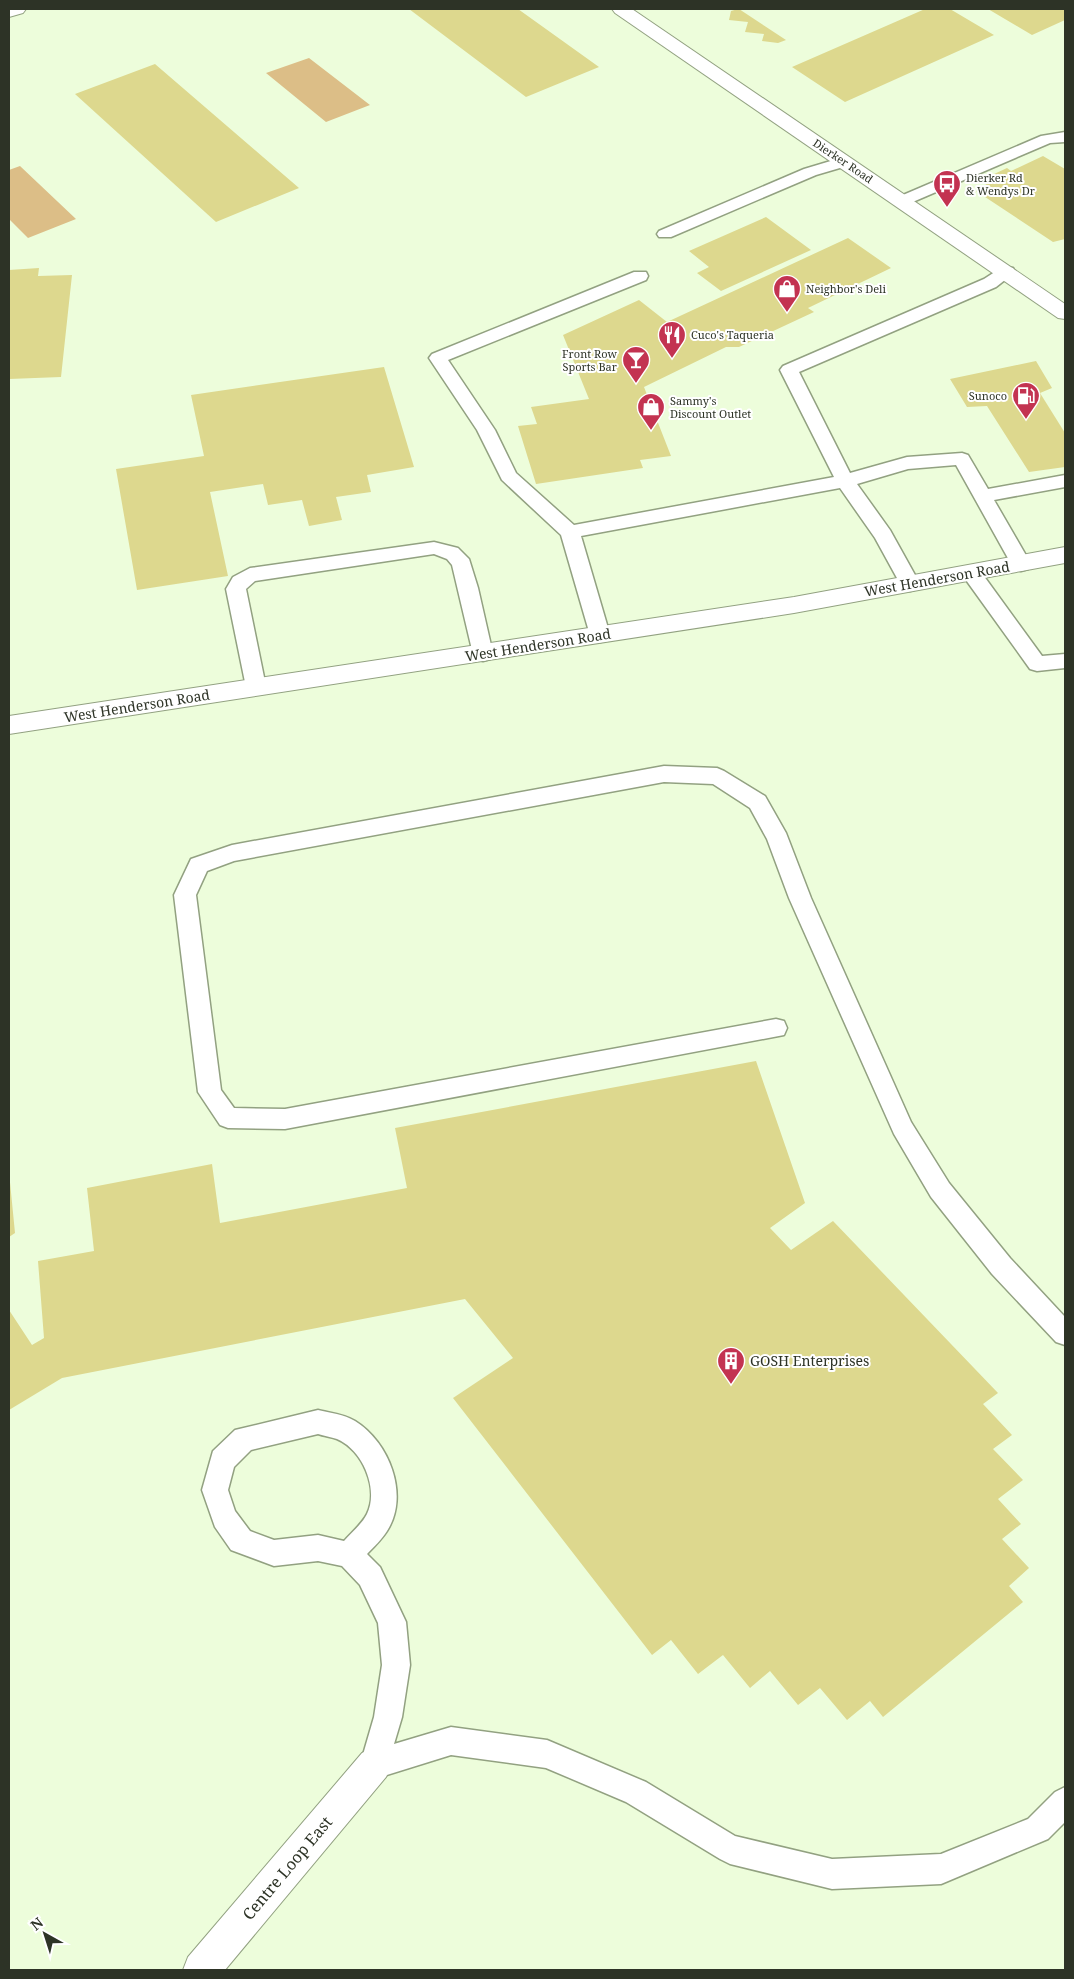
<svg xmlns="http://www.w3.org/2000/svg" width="1074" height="1979" font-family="'Noto Serif',serif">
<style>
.green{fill:#dcbe87}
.building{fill:#ddd88e}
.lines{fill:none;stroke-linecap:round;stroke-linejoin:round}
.service-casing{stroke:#92a181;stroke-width:3}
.minor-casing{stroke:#92a181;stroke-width:2}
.tertiary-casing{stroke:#92a181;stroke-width:2}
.secondary-casing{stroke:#92a181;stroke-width:2}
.service{fill:#fff;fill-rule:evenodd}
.minor{fill:#fff;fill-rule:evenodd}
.tertiary{fill:#fff;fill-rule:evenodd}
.secondary{fill:#fff;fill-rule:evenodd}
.labels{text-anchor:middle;stroke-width:4;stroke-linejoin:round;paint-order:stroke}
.far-street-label{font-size:11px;fill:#2d3326;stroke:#fff}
.far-poi-label{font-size:11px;fill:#2d3326;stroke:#fff;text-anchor:start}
.street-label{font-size:14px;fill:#2d3326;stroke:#fff}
.poi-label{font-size:14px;fill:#2d3326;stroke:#fff;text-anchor:start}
.near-street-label{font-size:16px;fill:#2d3326;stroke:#fff}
</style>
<rect width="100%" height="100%" fill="#edfddb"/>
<path class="green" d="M309,58L370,105L326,122L266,73Z
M20,166L76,219L28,238L9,219V170Z"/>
<path class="building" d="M409,9H518L599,67L526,97Z
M738,9H739L786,40L778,43L762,41L764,34L745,32L748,22L729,20L731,11Z
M925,9H950L994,35L845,102L792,67Z
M988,9H1065V20L1032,35Z
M155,64L299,188L216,222L75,94Z
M1043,156L1065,169L1064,173L1065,174V239L1053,242L976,191L988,186L984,183L996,177L992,175L1007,168L1011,171Z
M766,217L811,250L721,291L697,273L709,267L689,251Z
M848,238L891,268L808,308L814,312L739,347H726L644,387L671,456L640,460L643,468L536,484L518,426L537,424L531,407L589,399L563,335L639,300L667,322Z
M39,268L38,276L72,275L61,377L9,379V270Z
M1036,361L1052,388L1040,393L1065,433V467L1029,472L987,406L967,407L950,379Z
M384,367L414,467L367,475L371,492L336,497L342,520L309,526L302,500L268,505L263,484L210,492L228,576L137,590L116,469L204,456L191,395Z
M756,1061L805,1203L770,1228L791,1250L833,1221L998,1393L983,1404L1012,1435L993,1449L1023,1480L998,1499L1021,1524L1002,1539L1029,1568L1009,1586L1023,1602L883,1717L870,1701L847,1720L820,1688L798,1705L770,1671L750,1688L723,1655L698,1674L671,1640L652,1655L453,1398L513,1358L465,1299L62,1378L9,1410V1310L32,1345L44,1338L38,1261L94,1251L87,1188L212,1164L220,1223L407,1188L395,1128Z
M9,1172L15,1233L9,1237Z"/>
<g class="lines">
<defs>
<path id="service" d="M1065,132V142L1050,143L908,204H896L894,201L896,198L1041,136Z
M844,157L850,159L852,162L850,165L816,175L671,237H659L657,234L659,231L804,169Z
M1007,267L1013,268L1015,272L996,287L799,372L850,473L907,457L962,453L968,455L988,489L1065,475V487L994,500L1031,564L1028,569L1021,571L1014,569L956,465L908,469L857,484L890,530L920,584L917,589L910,591L903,589L875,538L840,488L581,536L610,635L607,640L600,642L593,640L590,635L561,535L502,480L477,430L429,358L432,354L634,272H646L648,276L646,280L448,360L495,430L516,473L574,525L834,477L780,370L783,366L984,279L1001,268Z
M434,542L458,548L469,559L478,588L493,654L490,659L483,661L476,659L473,654L452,565L447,559L434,554L255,581L246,589L266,687L263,692L256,694L249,692L246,687L226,589L233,577L250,568Z
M971,566L978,568L1042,656L1065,654V668L1037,671L1030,669L961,573L964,568Z
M664,766L717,768L724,771L765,796L786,833L811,898L911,1122L949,1183L1010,1258L1065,1317V1345L1056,1342L992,1274L931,1197L894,1134L789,898L767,839L750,808L713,784L664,782L234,861L207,871L196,895L221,1090L234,1108L285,1109L776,1019L784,1021L787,1028L784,1035L285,1129L228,1128L220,1125L198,1092L174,895L191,859L232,845Z
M318,1410C330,1413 344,1414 355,1421C389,1442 410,1495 387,1531C382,1539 374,1547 367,1554L380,1567L406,1622L410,1665L402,1717L394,1744L451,1727L547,1740L646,1782L735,1836L832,1859L941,1854L1028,1819L1055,1792L1065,1787V1822L1048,1839L941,1884L832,1889L730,1864L720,1859L626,1802L546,1768L451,1755L374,1779L364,1775L360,1765L374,1717L382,1665L378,1623L360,1585L342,1566L318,1561L274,1566L231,1550L215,1527L202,1490L213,1451L235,1430ZM318,1434C324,1436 331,1437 337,1439C363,1450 379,1489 367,1514C362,1524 351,1533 344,1541L318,1535L274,1540L250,1531L235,1511L228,1490L234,1467L251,1450Z"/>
<path id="minor" d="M9,9H26L23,13L9,17Z
M374,1747L386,1753L392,1765L386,1777L225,1970H183L188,1957L362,1753Z"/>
<path id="tertiary" d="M612,9H632L1065,304V319L1058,318L615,13Z"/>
<path id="secondary" d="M1065,547V563L794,613L9,734V716L794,597Z"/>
</defs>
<use href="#service" class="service-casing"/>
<use href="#minor" class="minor-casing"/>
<use href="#tertiary" class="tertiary-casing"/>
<use href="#secondary" class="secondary-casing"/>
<use href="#service" class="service"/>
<use href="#minor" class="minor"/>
<use href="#tertiary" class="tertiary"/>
<use href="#secondary" class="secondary"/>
</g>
<defs>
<symbol id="bus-pin" viewBox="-11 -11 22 30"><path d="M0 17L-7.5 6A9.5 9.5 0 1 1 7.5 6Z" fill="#c33351" stroke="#fff"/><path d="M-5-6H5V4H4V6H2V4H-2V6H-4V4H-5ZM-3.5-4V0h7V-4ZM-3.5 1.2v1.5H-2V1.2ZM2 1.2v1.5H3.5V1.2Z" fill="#fff"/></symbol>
<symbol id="shop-pin" viewBox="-11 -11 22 30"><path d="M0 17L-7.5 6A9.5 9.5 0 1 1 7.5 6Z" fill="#c33351" stroke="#fff"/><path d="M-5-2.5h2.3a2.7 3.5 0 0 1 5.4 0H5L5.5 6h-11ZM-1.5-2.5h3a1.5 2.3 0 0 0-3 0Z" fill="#fff"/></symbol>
<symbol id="restaurant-pin" viewBox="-11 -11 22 30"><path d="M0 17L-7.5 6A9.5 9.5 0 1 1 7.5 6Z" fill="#c33351" stroke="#fff"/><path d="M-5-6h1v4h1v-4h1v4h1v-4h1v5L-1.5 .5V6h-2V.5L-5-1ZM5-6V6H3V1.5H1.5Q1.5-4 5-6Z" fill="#fff"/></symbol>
<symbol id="bar-pin" viewBox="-11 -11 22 30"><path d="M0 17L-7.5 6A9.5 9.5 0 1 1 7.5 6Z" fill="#c33351" stroke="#fff"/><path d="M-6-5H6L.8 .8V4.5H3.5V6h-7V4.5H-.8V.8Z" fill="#fff"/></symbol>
<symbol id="fuel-pin" viewBox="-11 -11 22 30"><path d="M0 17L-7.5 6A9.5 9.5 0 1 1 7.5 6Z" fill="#c33351" stroke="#fff"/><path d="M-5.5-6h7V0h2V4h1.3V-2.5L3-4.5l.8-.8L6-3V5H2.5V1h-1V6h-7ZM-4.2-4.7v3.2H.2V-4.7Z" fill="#fff"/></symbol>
<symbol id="building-pin" viewBox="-11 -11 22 30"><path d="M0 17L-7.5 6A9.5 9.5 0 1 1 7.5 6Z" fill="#c33351" stroke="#fff"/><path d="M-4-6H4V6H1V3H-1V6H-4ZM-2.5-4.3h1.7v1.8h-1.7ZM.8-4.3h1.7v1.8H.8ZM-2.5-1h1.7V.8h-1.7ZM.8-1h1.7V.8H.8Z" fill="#fff"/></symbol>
</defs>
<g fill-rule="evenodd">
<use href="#bus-pin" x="931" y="168" width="32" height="43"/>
<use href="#shop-pin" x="771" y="273" width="32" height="43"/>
<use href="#restaurant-pin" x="656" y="319" width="32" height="43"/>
<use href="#bar-pin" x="620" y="344" width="32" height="43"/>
<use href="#fuel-pin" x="1010" y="380" width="32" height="43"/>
<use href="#shop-pin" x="635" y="391" width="32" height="43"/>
<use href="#building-pin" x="715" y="1345" width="32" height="43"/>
</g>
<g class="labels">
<g class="far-street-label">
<text transform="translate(843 161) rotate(34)" y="4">Dierker Road</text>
</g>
<g class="far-poi-label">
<text x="966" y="182">Dierker Rd<tspan x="966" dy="13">&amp; Wendys Dr</tspan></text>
<text x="806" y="293">Neighbor's Deli</text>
<text x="691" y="339">Cuco's Taqueria</text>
<text x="617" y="358" text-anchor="end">Front Row<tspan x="617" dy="13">Sports Bar</tspan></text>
<text x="1007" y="400" text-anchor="end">Sunoco</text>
<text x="670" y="405">Sammy's<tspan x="670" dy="13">Discount Outlet</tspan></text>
</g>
<g class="street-label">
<text transform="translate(937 579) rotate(-10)" y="5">West Henderson Road</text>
<text transform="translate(538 645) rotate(-9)" y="5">West Henderson Road</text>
<text transform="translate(137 706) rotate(-9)" y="5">West Henderson Road</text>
</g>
<g class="poi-label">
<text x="750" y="1366">GOSH Enterprises</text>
</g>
<g class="near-street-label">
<text transform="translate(287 1868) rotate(-50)" y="6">Centre Loop East</text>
</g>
</g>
<rect width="1074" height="1979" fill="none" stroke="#2d3326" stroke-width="20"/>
<g transform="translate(45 1934) rotate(321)" stroke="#ffffff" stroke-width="4" paint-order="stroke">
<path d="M0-4L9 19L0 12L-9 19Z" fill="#2d3326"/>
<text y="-8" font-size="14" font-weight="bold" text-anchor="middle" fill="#2d3326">N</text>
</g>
</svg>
